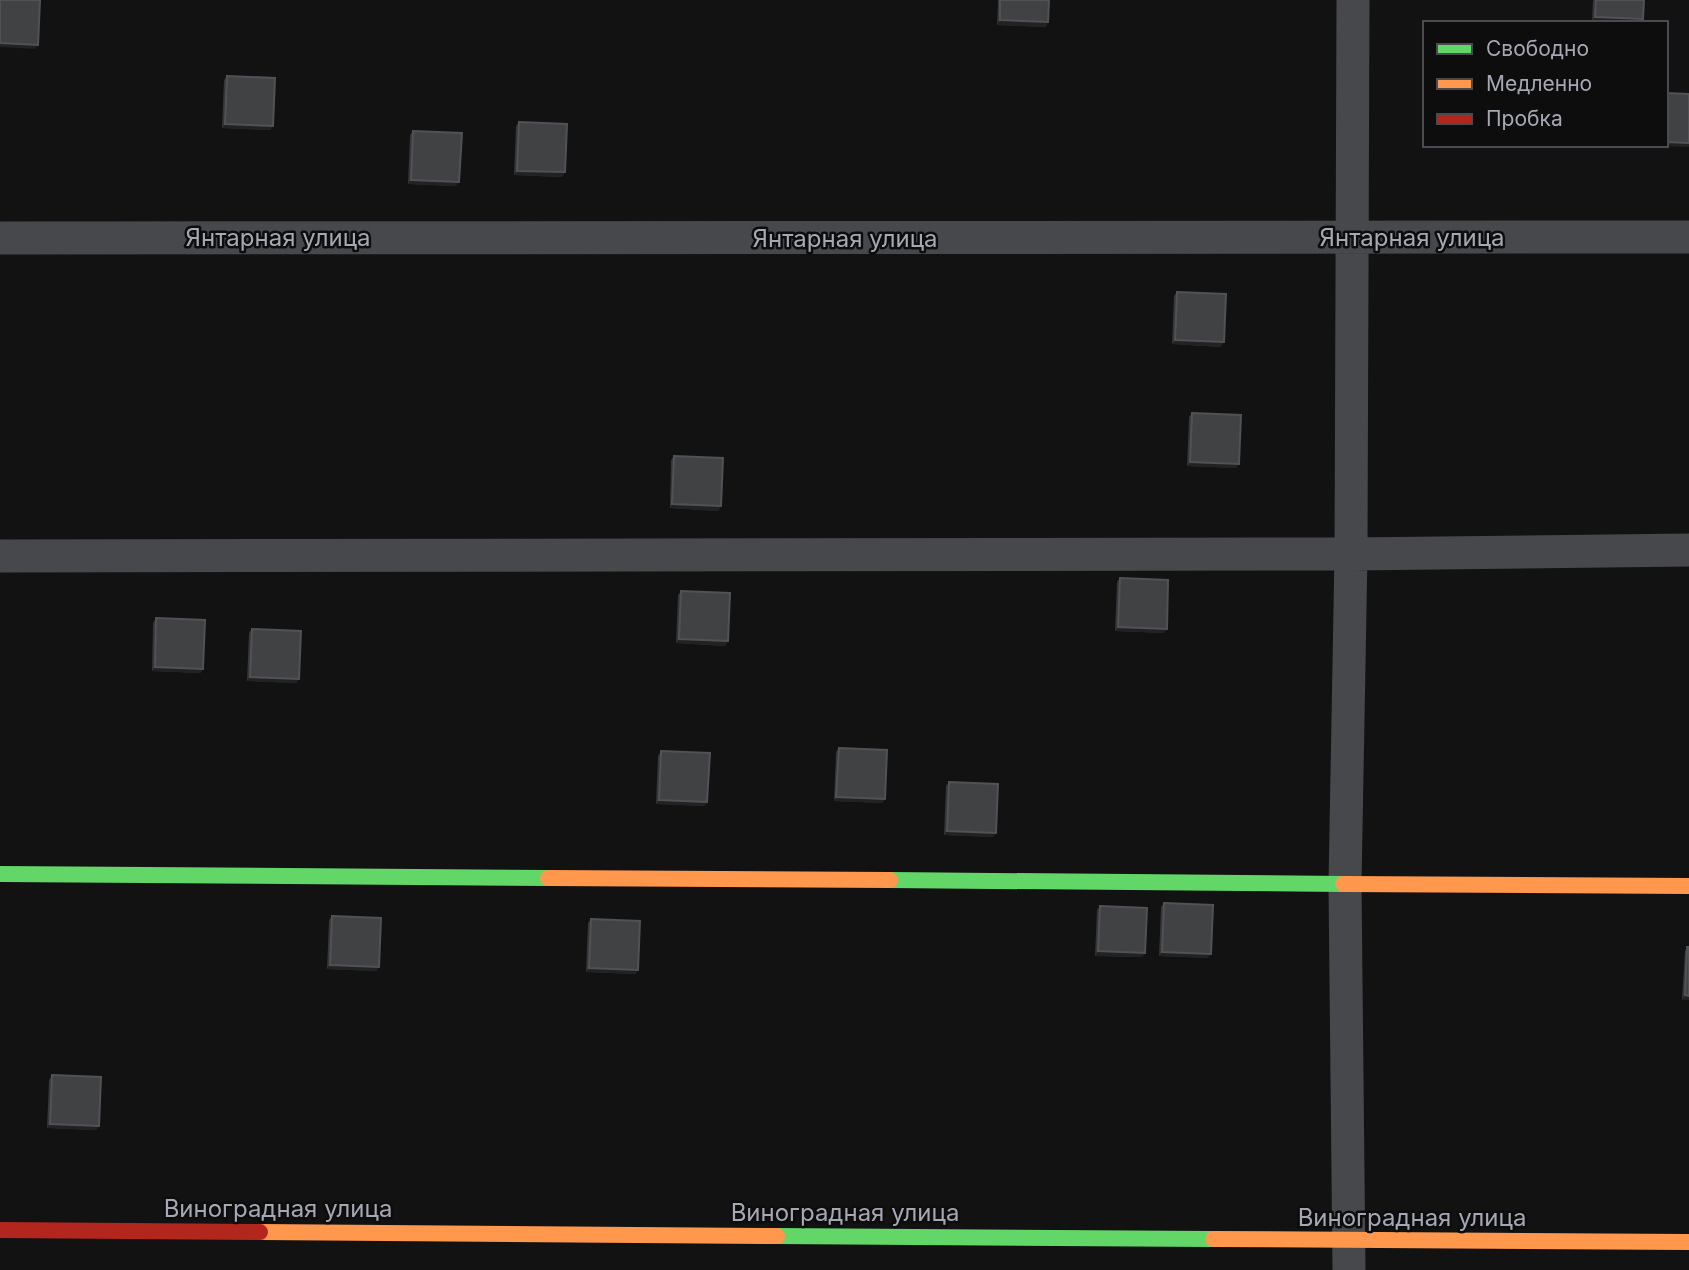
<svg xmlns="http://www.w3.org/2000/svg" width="1689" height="1270" font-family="Inter,sans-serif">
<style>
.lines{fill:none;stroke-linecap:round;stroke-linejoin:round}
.street{stroke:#47484c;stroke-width:33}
.fast{stroke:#63d668;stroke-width:16}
.slow{stroke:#ff974d;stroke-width:16}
.jam{stroke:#b3261e;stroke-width:16}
.wall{fill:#353637}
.shaded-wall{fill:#222223}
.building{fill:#414244;stroke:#515256;stroke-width:2}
.labels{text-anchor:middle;stroke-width:5;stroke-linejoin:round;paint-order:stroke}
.street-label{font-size:24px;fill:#a5a7b2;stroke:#0d0d0e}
</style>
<rect width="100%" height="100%" fill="#121213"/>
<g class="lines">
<path class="street" d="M0,238L1689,237
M0,556L1351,554L1689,550
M1349,1270L1345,884L1351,554L1353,0"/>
<path class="fast" d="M0,874L548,878
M890,880L1343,884
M777,1236L1213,1239"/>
<path class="slow" d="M548,878L890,880
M1343,884L1689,886
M260,1232L777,1236
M1213,1239L1689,1242"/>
<path class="jam" d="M0,1230L260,1232"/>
</g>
<path class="wall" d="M998,0H1049L1046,27L997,25Z
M1593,0H1644L1643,19L1641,23L1592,21Z
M227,76L273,126L270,130L222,128L224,80Z
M519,122L565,172L562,177L514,175L516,126Z
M413,131L456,186L408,184L410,135Z
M1177,292L1221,347L1172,344L1174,296Z
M1192,413L1239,464L1236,468L1187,466L1189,417Z
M674,456L721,506L718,511L670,508L671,460Z
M1120,578L1164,633L1115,631L1117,582Z
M681,591L728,641L725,646L676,643L678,595Z
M156,618L203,669L200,673L152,671L153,623Z
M252,629L299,679L296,683L247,681L249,633Z
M839,748L885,799L882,803L834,801L836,752Z
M661,751L705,806L656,804L658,756Z
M949,782L993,837L944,835L946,786Z
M1164,903L1208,958L1159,956L1161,907Z
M1100,906L1145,953L1142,957L1095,956L1097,910Z
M332,916L379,967L376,971L327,969L329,920Z
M591,919L638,970L635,974L586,972L588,923Z
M1687,947H1689V1000H1682L1685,951Z
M52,1075L99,1126L96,1130L47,1128L49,1080Z"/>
<path class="shaded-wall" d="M1595,17L1643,19L1641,23L1592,21Z
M1000,20L1048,22L1046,27L997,25Z
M0,43L38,45L35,49L0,47Z
M225,124L273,126L270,130L222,128Z
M1666,142L1689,143V147L1656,146L1666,145Z
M517,171L565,172L562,177L514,175Z
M411,180L459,182L456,186L408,184Z
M1175,340L1224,342L1221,347L1172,344Z
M1190,462L1239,464L1236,468L1187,466Z
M672,504L721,506L718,511L670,508Z
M1118,627L1167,629L1164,633L1115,631Z
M679,639L728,641L725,646L676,643Z
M155,667L203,669L200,673L152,671Z
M250,677L299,679L296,683L247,681Z
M836,797L885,799L882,803L834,801Z
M659,800L707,802L705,806L656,804Z
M947,831L996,833L993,837L944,835Z
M1098,951L1145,953L1142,957L1095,956Z
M1162,952L1211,954L1208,958L1159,956Z
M330,965L379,967L376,971L327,969Z
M589,968L638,970L635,974L586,972Z
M1685,995L1689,996V1000H1682Z
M50,1124L99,1126L96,1130L47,1128Z"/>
<path class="building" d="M0,0H40L38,45L0,43Z
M1000,0H1049L1048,22L1000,20Z
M1596,0H1644L1643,19L1595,17Z
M227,76L275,78L273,126L225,124Z
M1666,93L1689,94V143L1666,142Z
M519,122L567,124L565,172L517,171Z
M413,131L462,133L459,182L411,180Z
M1177,292L1226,294L1224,342L1175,340Z
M1192,413L1241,415L1239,464L1190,462Z
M674,456L723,458L721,506L672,504Z
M1120,578L1168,580L1167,629L1118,627Z
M681,591L730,593L728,641L679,639Z
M156,618L205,620L203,669L155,667Z
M252,629L301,631L299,679L250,677Z
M839,748L887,750L885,799L836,797Z
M661,751L710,753L707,802L659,800Z
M949,782L998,784L996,833L947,831Z
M1164,903L1213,905L1211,954L1162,952Z
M1100,906L1147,908L1145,953L1098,951Z
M332,916L381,918L379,967L330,965Z
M591,919L640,921L638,970L589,968Z
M1687,947H1689V996L1685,995Z
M52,1075L101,1077L99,1126L50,1124Z"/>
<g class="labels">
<g class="street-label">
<text x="278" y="246">Янтарная улица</text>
<text x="1412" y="246">Янтарная улица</text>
<text x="845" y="247">Янтарная улица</text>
<text x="278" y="1217">Виноградная улица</text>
<text x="845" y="1221">Виноградная улица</text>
<text x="1412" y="1226">Виноградная улица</text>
</g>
</g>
<rect x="1423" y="21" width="245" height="126" fill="#0d0d0e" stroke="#4a4b50" stroke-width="2"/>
<rect x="1437" y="44" width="35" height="10" fill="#63d668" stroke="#4a4b50" stroke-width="2"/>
<text x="1486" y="56" font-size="21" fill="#a5a7b2">Свободно</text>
<rect x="1437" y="79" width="35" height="10" fill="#ff974d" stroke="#4a4b50" stroke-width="2"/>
<text x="1486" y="91" font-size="21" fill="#a5a7b2">Медленно</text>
<rect x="1437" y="114" width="35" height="10" fill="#b3261e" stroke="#4a4b50" stroke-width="2"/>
<text x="1486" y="126" font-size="21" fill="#a5a7b2">Пробка</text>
</svg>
